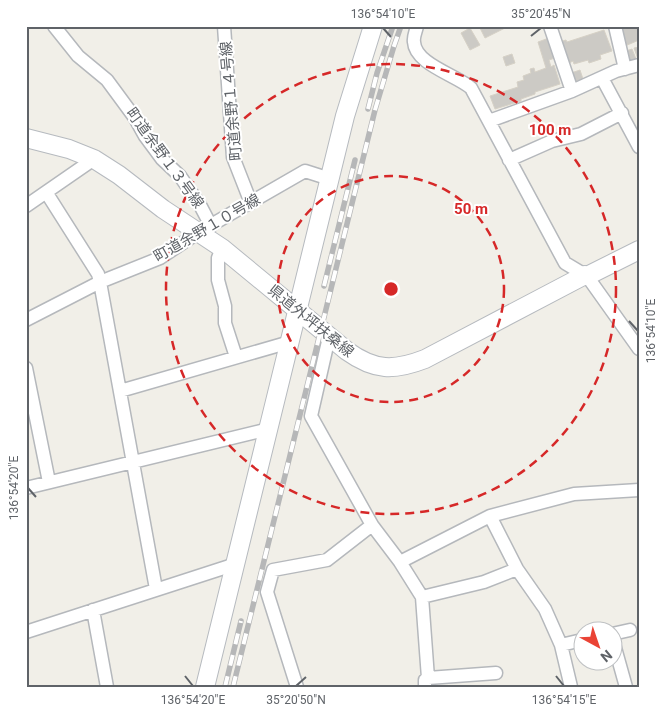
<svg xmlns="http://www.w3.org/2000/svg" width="665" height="713" font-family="Roboto,'Noto Sans JP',sans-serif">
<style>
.building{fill:#cccac5;stroke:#d6d1c6}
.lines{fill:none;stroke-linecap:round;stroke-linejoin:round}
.street-casing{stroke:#b5b8bc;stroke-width:15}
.secondary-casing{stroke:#b6babf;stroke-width:20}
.street{stroke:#fff;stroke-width:12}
.secondary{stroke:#fff;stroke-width:18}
.rail-casing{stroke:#b6b7b8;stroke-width:5.5}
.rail{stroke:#fff;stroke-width:4;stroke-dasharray:11;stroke-linecap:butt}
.ticks{fill:none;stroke:#5f6368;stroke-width:2}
.ring{fill:none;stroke:#d62828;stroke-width:2.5;stroke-dasharray:9 6}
.labels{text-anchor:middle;stroke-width:4;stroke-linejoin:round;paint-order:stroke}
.street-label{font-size:15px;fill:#5f6368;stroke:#fff}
.centre{fill:#d62828;stroke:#fff;stroke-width:2.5}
.ring-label{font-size:15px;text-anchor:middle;font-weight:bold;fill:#d62828;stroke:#fff;stroke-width:4;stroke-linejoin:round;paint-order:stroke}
.neatline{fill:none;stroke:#5f6368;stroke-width:2}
.ticks-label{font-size:12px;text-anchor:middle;fill:#5f6368}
</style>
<rect width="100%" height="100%" fill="#f1efe8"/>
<path class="building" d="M479,26H509L485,38Z
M639,26V40L625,46L621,27Z
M470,28L480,45L470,50L461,33Z
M604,30L612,51L600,55L601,59L589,63L588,60L574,64L573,61L567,64L559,42L566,40L567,42Z
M549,38L555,58L549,60L551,67L554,65L560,84L535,92V94L521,99V101L495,109L490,96L518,87L517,82L524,80L523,76L531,73L530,69L534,68L535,72L546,68L538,42Z
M639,47V59H638L634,48Z
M632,49L636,59L629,62L626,51Z
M512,54L515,63L506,66L503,57Z
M580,70L583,79L574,82L571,73Z"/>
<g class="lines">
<defs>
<path id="street" d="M54,26L78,56L107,80L135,118L145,136L162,159L180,176L200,205L211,226
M224,26L233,157L251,203
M417,26C416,31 413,37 414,42C415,64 456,75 471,88L565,263L585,275
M550,26L572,91
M615,26L625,69
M602,78L639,147
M489,121L572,91L616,71L639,65
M509,160L552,141L581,134L622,113
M46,192L98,274L100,282L156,589
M26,206L94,159
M222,248L218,258V280L225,306V323L236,357
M587,276L639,349
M26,320L100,282L160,258L199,232L305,171L330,179
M26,368L49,482
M120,391L290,342
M26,488L269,429
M490,516L517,569L545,609L561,645L571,687
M372,525L400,562L422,597L428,678L425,680V687
M400,562L490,516L574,494L639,490
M422,597L484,582L517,569
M93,610L107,687
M26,632L236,564
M612,634L630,630
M612,637L626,687
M561,645L582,640
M428,678L496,673
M297,687L267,592L273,570L327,560L372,525L311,416L329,337"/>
<path id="secondary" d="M26,138L69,149L94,159L119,175L163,209L222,248L347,351C375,371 394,371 425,359L585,275L587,276L639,250
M205,687L345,116L373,26"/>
</defs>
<use href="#street" class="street-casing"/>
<use href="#secondary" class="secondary-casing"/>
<use href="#street" class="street"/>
<use href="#secondary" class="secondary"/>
<defs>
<path id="rail" d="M368,109L377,73L393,26
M324,286L355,160
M225,687L241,621
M233,687L375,110L394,46L401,26"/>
</defs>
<use href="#rail" class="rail-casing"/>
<use href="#rail" class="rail"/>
</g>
<path class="ticks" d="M383,28L391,37M531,36L541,28M629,321L638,331M28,488L36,497M185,676L193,686M556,676L564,686M296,686L306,677"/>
<g class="ring">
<circle cx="391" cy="289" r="113"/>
<circle cx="391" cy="289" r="225"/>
</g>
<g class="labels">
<g class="street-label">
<text transform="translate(231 101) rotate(-95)" y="5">町道余野１４号線</text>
<text transform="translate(165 158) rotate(54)" y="5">町道余野１３号線</text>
<text transform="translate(207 228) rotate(-30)" y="5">町道余野１０号線</text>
<text transform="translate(311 321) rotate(39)" y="5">県道外坪扶桑線</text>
</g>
</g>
<circle cx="391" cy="289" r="8" class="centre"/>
<g class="ring-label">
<text x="550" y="135">100 m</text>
<text x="471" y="214">50 m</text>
</g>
<rect width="665" height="713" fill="none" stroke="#ffffff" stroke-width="55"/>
<g transform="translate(598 646) rotate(140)"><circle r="24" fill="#ffffff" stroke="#bfc1c3"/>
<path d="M0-4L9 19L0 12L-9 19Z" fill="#ea4335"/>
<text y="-8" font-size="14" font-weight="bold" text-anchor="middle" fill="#5f6368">N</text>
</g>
<rect x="28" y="28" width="610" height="658" class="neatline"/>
<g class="ticks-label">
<text x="383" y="18">136°54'10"E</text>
<text x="541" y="18">35°20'45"N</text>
<text transform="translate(651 331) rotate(-90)" y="4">136°54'10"E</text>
<text transform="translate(14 488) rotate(-90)" y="4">136°54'20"E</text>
<text x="193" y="704">136°54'20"E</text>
<text x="296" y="704">35°20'50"N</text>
<text x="564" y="704">136°54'15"E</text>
</g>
</svg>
